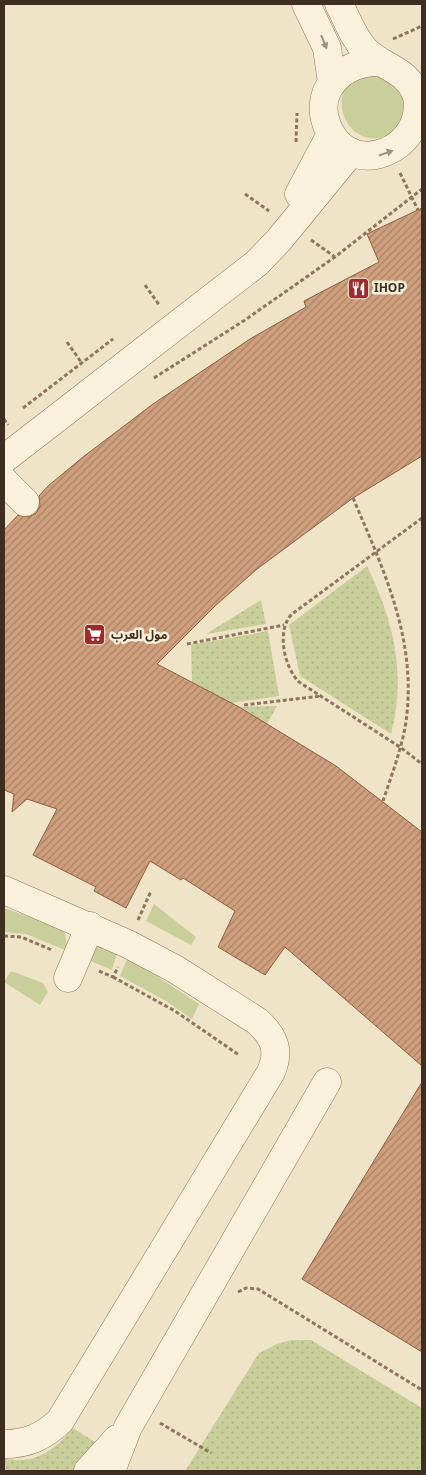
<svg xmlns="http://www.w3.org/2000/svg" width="426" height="1475" font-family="Georgia,'Noto Sans Arabic',serif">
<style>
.grass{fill:#c9cf9b}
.park{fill:url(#park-dots)}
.building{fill:url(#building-hatch);stroke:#8d5f41}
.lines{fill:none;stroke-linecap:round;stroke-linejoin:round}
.minor-casing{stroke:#8d765c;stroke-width:29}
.path{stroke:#8d765c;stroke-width:3;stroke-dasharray:4 2.5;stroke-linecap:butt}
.minor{stroke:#faf1dc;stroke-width:28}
.oneway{fill:#9c907e}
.labels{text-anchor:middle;stroke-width:5;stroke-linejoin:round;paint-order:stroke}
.poi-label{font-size:12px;font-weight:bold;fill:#3d2e20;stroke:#f7eed8;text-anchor:start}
</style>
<defs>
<pattern id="park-dots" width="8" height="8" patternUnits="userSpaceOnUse" patternTransform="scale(1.25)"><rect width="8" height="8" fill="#c9cf9b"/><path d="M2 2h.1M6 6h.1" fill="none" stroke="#aeb285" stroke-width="1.8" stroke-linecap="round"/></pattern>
<pattern id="building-hatch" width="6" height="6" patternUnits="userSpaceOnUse" patternTransform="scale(1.25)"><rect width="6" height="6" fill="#cf9f7d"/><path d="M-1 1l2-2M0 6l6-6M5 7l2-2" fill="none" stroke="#a98266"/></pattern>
</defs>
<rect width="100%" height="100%" fill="#f0e4c8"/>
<path class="grass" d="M369,70L398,80L407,110C404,116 401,125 395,130C366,154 332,122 344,88Z
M154,904L196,937L191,945L146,921Z
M4,908L64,929L67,944L65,950L26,934L4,932Z
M102,944L118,950L112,970L88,960L95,946Z
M128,957L199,1004L192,1019L166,1001L120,976Z
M11,971L43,983L48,992L40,1005L4,982Z"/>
<path class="park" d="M367,566C393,619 407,675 391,734L300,676L289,625Z
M261,600L266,624L206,634Z
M268,631L279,696L231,703L192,682L191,645Z
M277,706L267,724L239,707Z
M291,1340H311L422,1408V1471H185L259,1353L277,1344Z
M73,1428L95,1442L74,1471H4V1458C35,1466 54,1450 73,1428Z"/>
<path class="building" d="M422,208V456L353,498L257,569L215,606L157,664L239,707L336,766L422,832V1066L285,947L265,975L218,947L235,911L183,878L181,880L150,861L126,908L94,891L96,887L33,855L57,809L27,799L12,812L14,794L4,790V530L18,515L29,517L36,513L40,506L39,496L48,486L83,457L153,404L250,339L306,307L304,301L379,262L367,234Z
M422,1082V1352L302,1279Z"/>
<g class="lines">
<defs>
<path id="minor" d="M306,4L327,48L332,83
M339,4C347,19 353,37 365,50C382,68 409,69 417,97C426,148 355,180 330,132C310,94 340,61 379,62
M299,194L331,134
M4,459L257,263L279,240L351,152
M4,481L25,502
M4,890L128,944L175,969L257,1021C275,1037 280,1051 271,1072L60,1421C43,1437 27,1444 4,1444
M68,978L90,926
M88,1471L117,1439
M111,1471L128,1427L327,1082"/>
</defs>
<use href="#minor" class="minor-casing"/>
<path class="path" d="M393,39L422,26
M296,142L297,113
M400,173L418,210
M245,194L269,211
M311,240L335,257
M145,285L160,306
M67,342L81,362
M154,378L245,320L335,257L422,189
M23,408L113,339
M4,419L8,425
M353,498C385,573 419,644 405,728C400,753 391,777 383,801
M422,518L292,614C276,630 284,667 299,682L400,747L422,764
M187,644L284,625
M244,705L321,696
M138,920L151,891
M4,936L21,937L52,950
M99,971L113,977L118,967
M113,977L175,1011L239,1055
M238,1292L246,1288L258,1289L422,1390
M160,1423L211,1453"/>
<use href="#minor" class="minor"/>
</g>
<defs><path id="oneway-solid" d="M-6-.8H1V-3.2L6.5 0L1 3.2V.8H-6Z" transform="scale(1.25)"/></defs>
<g class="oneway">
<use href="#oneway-solid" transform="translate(324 42) rotate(68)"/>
<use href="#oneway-solid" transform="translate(386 153) rotate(-19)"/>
</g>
<defs>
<symbol id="restaurant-square" viewBox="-11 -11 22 22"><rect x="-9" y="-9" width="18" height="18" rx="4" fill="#9e2a2b" stroke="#f7eed8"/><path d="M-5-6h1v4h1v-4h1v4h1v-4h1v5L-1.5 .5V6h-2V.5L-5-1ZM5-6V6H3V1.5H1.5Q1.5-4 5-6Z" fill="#fff"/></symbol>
<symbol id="supermarket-square" viewBox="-11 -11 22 22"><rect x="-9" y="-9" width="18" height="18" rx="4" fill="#9e2a2b" stroke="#f7eed8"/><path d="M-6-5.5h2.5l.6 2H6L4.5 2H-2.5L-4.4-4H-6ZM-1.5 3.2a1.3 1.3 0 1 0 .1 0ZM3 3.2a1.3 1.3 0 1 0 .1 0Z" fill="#fff"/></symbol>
</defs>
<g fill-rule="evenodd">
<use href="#restaurant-square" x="346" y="276" width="25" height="25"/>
<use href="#supermarket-square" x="82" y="622" width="25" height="25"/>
</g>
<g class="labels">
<g class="poi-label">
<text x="374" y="292">IHOP</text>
<text x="111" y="639">مول العرب</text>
</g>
</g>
<rect width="426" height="1475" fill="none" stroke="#3d2e20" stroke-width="10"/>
</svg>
